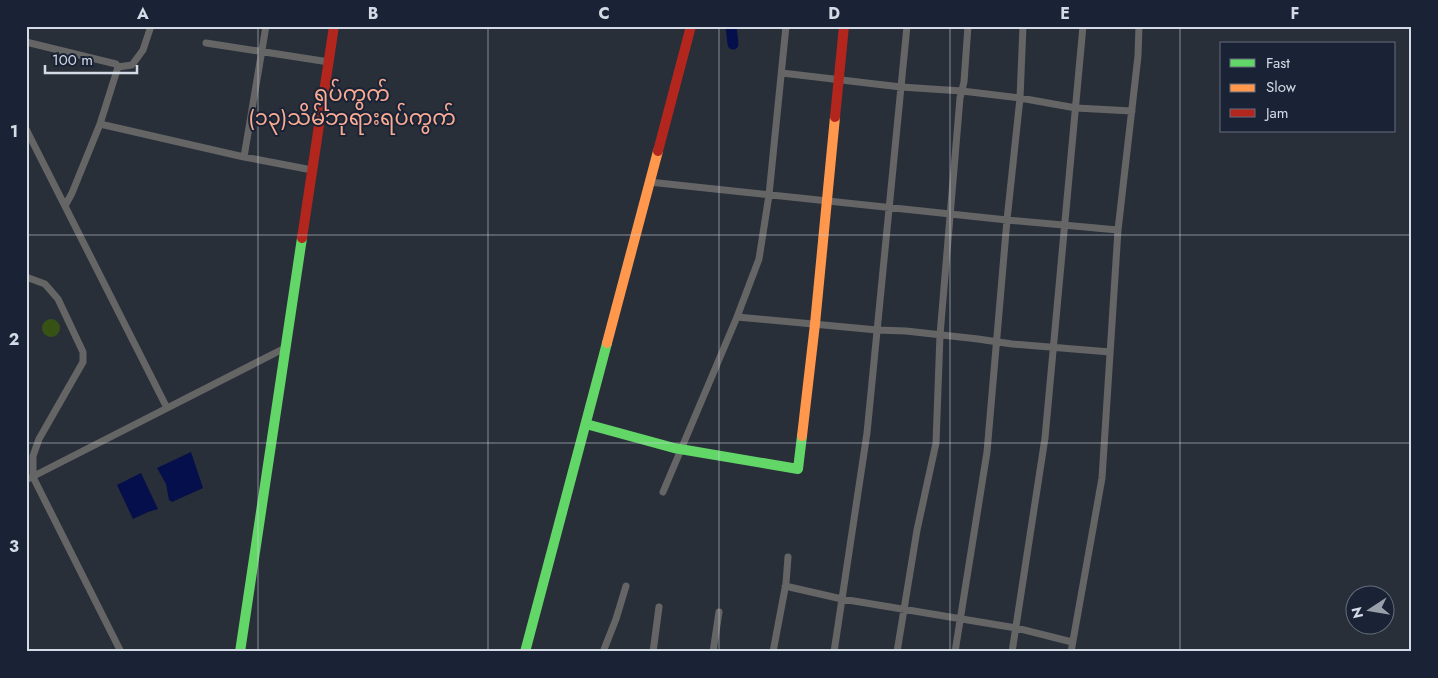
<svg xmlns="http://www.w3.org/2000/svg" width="1438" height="678" font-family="Jost,'Noto Sans Myanmar',sans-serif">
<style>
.green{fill:#385215}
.water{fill:#040f4b}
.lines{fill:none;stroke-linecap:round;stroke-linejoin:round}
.river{stroke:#040f4b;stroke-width:11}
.street{stroke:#656565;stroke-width:7}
.fast{stroke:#63d668;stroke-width:10}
.slow{stroke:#ff974d;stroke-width:10}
.jam{stroke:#b3261e;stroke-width:10}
.grid{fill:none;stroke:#d4dbe7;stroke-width:1;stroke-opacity:0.55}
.labels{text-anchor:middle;stroke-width:4;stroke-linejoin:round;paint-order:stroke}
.quarter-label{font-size:21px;fill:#faab92;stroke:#1a2335}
.neatline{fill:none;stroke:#d4dbe7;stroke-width:2}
.grid-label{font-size:16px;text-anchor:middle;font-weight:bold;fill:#d4dbe7}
</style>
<rect width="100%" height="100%" fill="#292f39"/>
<path class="green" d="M42 328a9 9 0 1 1 18 0a9 9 0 1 1-18 0Z"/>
<path class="water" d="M191,452L203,488L172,502L169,500L166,484L157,468Z
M141,473L158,509L148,512L133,519L117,485Z"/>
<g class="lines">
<path class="river" d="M731,26L733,44"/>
<path class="street" d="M26,42L116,64L118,67L100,124L72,193L65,206
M206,43L329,62
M118,67L132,65L143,50L151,26
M782,73L901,87L962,91L1020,98L1076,108L1132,111
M100,124L244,157L312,170
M26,129L167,408
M244,157L266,26
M649,182L1007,220L1118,230
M26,277L45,284L58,299L83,352V362L39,439L33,456V477L121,652
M737,317L877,330L906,331L978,339L1012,344L1110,352
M26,480L285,348
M663,492L737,317L759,259L769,195L786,26
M785,586L842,599L1016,628L1072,642
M603,652L616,619L626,586
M653,652L659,607
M713,652L719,612
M773,652L786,583L788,557
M834,652L867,433L907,26
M897,652L917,530L936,443L940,335L960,98L964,82L968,26
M955,652L987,452L1007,220L1020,98L1023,26
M1012,652L1045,438L1083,26
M1071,652L1102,478L1118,230L1138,56L1139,26"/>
<path class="fast" d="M586,424L674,448L798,469L802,436
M240,652L302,238
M525,652L607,343"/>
<path class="slow" d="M607,343L658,151
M802,436L815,324L835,117"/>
<path class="jam" d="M835,117L844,26
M658,151L691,26
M302,238L334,26"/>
</g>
<path class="grid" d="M258,26V652M488,26V652M719,26V652M950,26V652M1180,26V652M26,235H1412M26,443H1412"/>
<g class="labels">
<g class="quarter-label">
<text x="352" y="101">ရပ်ကွက်<tspan x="352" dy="24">(၁၃)သိမ်ဘုရားရပ်ကွက်</tspan></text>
</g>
</g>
<rect width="1438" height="678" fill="none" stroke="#1a2335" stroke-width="55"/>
<rect x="1220" y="42" width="175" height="90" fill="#1a2335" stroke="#646d7c"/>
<rect x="1230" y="59" width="25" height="8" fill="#63d668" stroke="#646d7c"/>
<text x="1266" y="68" font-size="15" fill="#d4dbe7">Fast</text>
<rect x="1230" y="84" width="25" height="8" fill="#ff974d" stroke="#646d7c"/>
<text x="1266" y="92" font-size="15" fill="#d4dbe7">Slow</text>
<rect x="1230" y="109" width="25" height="8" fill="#b3261e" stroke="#646d7c"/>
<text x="1266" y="118" font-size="15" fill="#d4dbe7">Jam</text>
<g transform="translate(1370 610) rotate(258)"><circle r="24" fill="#1a2335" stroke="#646d7c"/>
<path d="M0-4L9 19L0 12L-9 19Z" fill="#989faa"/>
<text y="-8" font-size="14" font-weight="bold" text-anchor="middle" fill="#d4dbe7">N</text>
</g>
<path d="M45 65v8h92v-8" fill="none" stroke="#d4dbe7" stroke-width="2.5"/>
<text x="52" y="65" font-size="15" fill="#d4dbe7" stroke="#1a2335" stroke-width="4" paint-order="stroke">100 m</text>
<rect x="28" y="28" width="1382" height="622" class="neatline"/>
<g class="grid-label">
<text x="143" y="19">A</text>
<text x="373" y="19">B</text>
<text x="604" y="19">C</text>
<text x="834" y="19">D</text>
<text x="1065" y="19">E</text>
<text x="1295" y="19">F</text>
<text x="14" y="137">1</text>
<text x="14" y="345">2</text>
<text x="14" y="552">3</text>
</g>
</svg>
